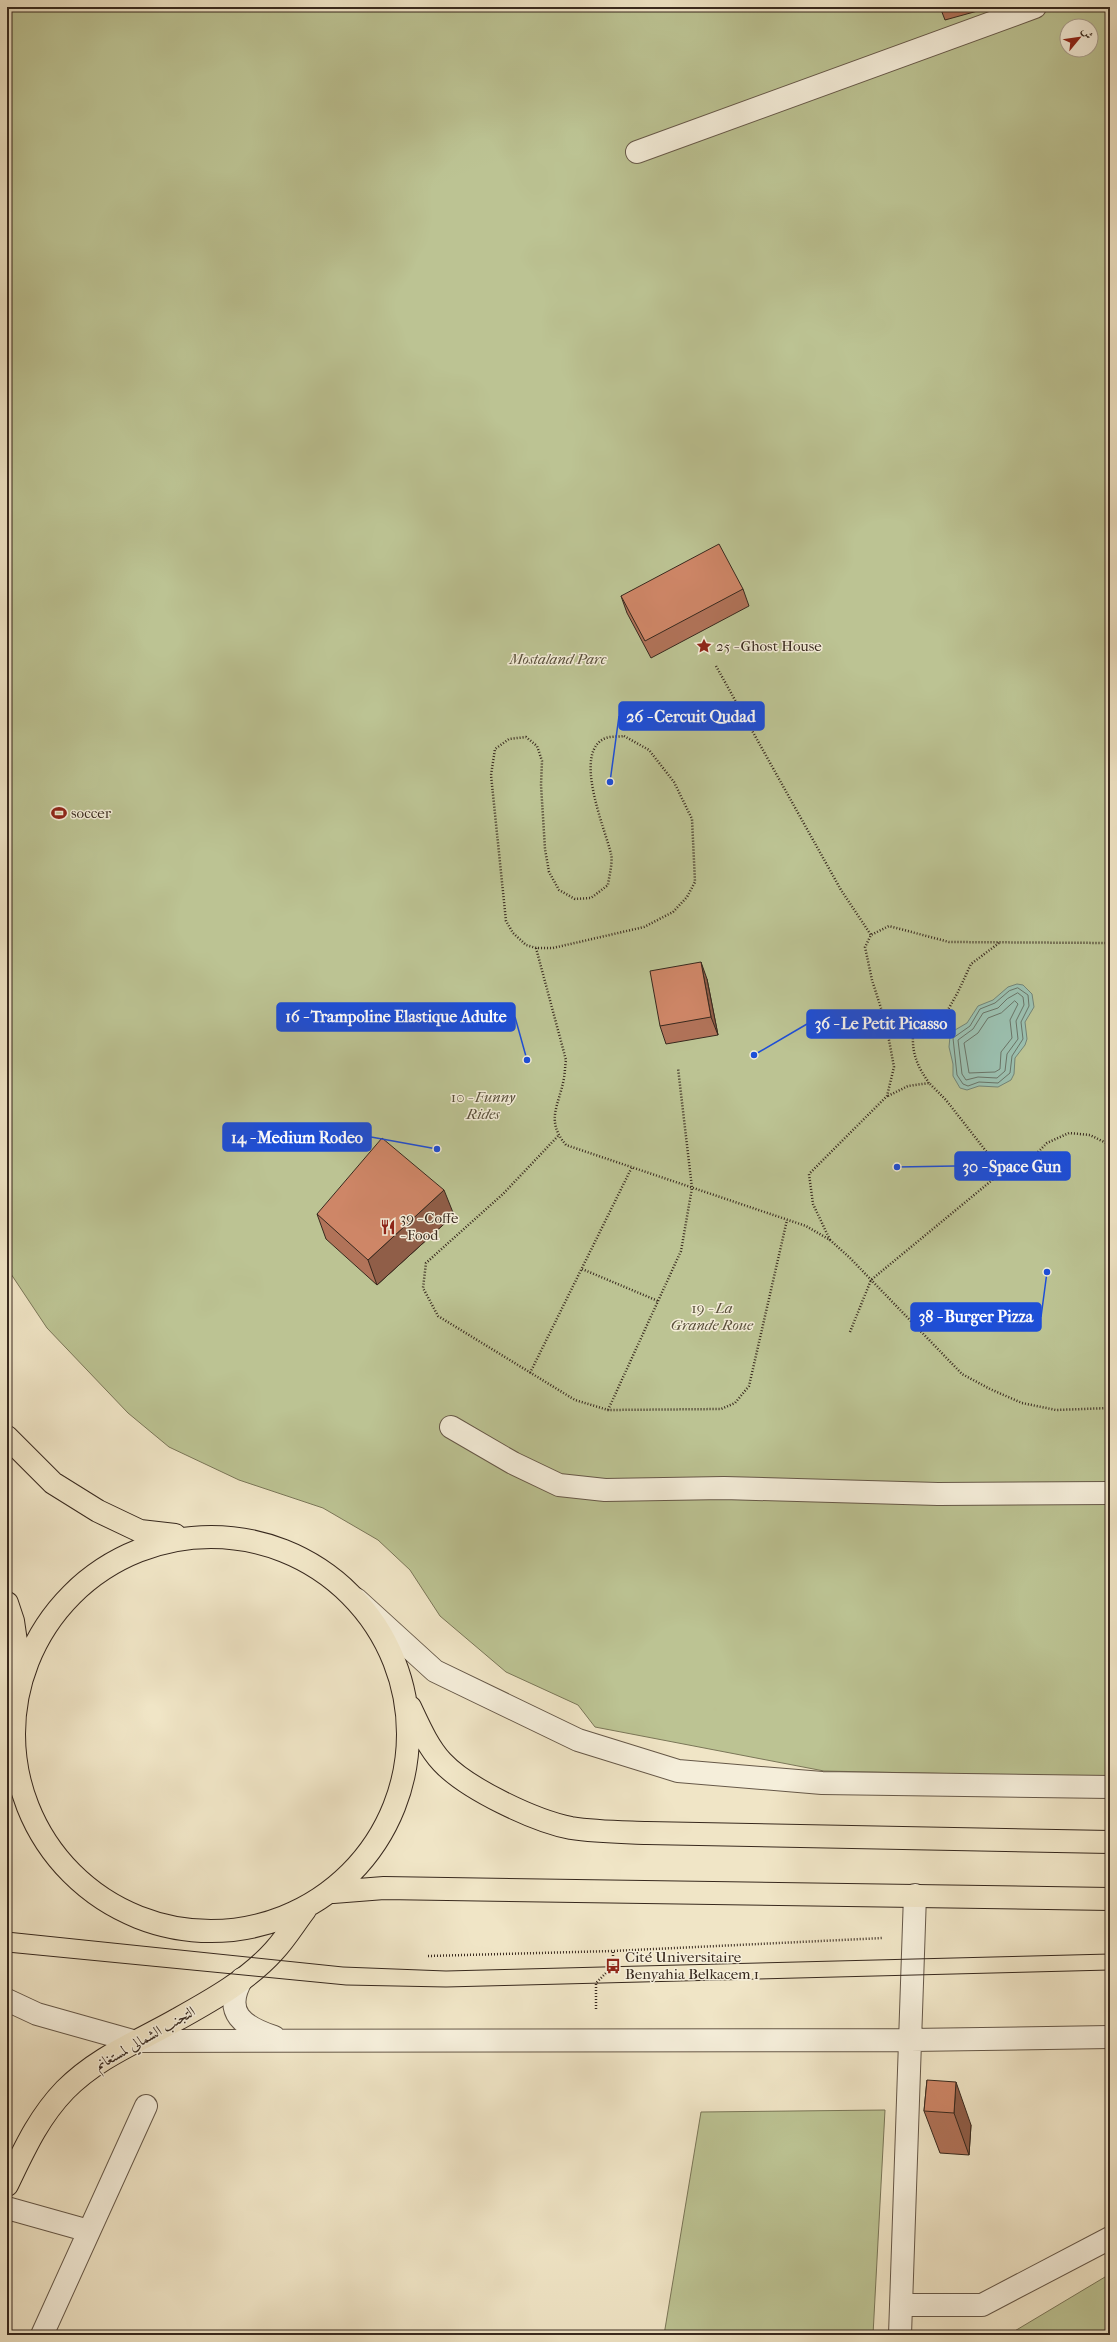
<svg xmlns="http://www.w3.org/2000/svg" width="1117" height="2342" font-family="'IM FELL French Canon',Amiri,serif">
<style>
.green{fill:#bcc393;stroke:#7a7658;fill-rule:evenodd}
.water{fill:#9bc0b0;stroke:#738476}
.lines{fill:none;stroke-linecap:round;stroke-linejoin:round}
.shore{stroke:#6a7467;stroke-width:1}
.minor-casing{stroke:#665848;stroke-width:24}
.highway-casing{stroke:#38291e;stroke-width:24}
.path{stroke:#38291e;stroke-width:2.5;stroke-dasharray:1 2;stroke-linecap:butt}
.minor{stroke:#f5eeda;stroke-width:22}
.highway{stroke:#f0e5c6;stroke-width:22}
.tram{stroke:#38291e;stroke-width:1}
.wall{fill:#b17359;stroke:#38291e}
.shaded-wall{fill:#905e48;stroke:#38291e}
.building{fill:#ce8667;stroke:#38291e}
.labels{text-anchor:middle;stroke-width:3;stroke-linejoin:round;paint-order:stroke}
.poi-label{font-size:15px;fill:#38291e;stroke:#f5eeda;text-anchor:start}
.park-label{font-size:15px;font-style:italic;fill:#59503b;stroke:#f5eeda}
.street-label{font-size:15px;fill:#38291e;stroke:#f5eeda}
.leader{fill:none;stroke:#1d4ed8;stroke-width:1.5}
.callout-dot{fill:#1d4ed8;stroke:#f5eeda;stroke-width:1.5}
.callout{fill:#1d4ed8;stroke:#1d4ed8;stroke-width:1.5}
.callout-label{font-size:16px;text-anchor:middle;font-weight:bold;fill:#fff}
</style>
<rect width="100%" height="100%" fill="#f0e5c6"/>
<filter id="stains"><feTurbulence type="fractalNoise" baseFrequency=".005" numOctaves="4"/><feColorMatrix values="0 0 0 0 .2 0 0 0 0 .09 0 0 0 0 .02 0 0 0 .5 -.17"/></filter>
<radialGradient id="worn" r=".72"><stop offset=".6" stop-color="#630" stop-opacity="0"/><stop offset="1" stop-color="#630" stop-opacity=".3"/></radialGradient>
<path class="green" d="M7,7H1110V1777L824,1771L595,1727L578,1705L506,1672L440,1616L410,1570L378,1540L323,1508L239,1480L169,1447L128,1413L47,1328L7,1268ZM1067,26H1091V50H1067Z
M885,2110L873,2335H664L701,2112Z
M1110,2274V2335H1008Z"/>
<path class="water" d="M1017,984L1023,985L1032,994L1034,1007L1025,1022L1027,1039L1025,1045L1015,1058L1014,1074L1011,1080L998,1087L979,1086L967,1090L960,1088L953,1076V1064L949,1047L950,1036L955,1030L967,1023L978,1006L993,1000L1008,987Z"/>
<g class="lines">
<path class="shore" d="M1018,988L1028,995L1029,1006L1021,1022L1023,1039L1012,1056L1010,1073L998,1083L979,1082L968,1086L963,1084L957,1075L953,1038L970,1026L980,1009L995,1003L1009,991Z
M1018,993L1023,997L1024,1005L1016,1021L1018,1039L1007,1054L1005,1071L997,1078L978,1077L966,1080L962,1074L958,1040L973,1029L983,1013L998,1008L1007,999Z
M1015,1001L1018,1004L1010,1020L1012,1038L1001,1052L1000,1069L995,1072L969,1073L964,1043L978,1033L988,1018L1001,1013Z"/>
<defs>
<path id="minor" d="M637,152L1035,7
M451,1427L513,1463L559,1485L605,1490L724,1488L938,1494L1110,1493
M356,1599L435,1671L578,1740L678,1771L822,1783L1110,1787
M242,1979C222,2013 244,2027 274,2037
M7,2000L37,2014L133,2041L910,2040L1110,2037
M7,2208L89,2231
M901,2305H982L1110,2238
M42,2335L146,2106
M900,2335L915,1895"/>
<path id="highway" d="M7,1437L53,1483L98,1511L140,1531L175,1535
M14 1734a197 197 0 1 1 394 0a197 197 0 1 1-394 0Z
M7,1603L13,1621L21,1676
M410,1707C419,1726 428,1747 442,1762C467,1789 535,1821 571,1828C596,1832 622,1832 647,1833L1110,1842
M333,1892L384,1888L1110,1899
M7,2185C24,2150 38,2118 65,2090C99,2056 138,2042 178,2019C212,2000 248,1980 274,1951C286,1938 295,1923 305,1910"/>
</defs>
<use href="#minor" class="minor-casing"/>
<use href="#highway" class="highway-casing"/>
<path class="path" d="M716,666L841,890L871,935
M624,736L649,750L674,782L692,819L695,882L687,897L673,912L644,927L553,948H536L526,945L513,933L506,921L491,775L495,749L509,739L526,737L537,746L542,761L541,785L545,849L549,872L559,890L575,899L591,898L608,885C609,876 613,863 611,854C606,831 571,751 606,738C611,736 618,737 624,736Z
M536,948L566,1060C565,1066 565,1072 564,1078C559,1106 545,1120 566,1145L806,1226L830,1240L850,1258L962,1374L990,1389L1022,1403L1056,1410L1110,1408
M887,1024L913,1035L940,1024L958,992L971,964L999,943
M913,1035C912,1055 918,1067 929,1083
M888,1096L908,1086L929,1083L946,1100L993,1160L1008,1167L1028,1162L1047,1143L1069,1133L1090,1135L1110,1145
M558,1136L503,1194L426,1263L423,1288L438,1316L575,1400L608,1410L721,1409L735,1403L749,1386L787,1220
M830,1240L813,1204L809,1174L887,1096L894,1067L886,1024L872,980L865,947L871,935L889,926L949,942L1110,943
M582,1269L658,1301
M850,1332L871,1280L1008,1167
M530,1373L632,1167
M608,1410L681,1251L692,1188L678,1068
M428,1956L613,1951
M596,2009V1983L613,1966V1951L883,1938"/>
<use href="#minor" class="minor"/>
<use href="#highway" class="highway"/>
<path class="tram" d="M7,1932L343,1967L446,1971L1110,1954
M7,1952L346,1985L446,1987L1110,1970"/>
</g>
<path class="wall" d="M940,7H992L945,20Z
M743,589L749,606L651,658L627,613L621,596Z
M707,979L718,1035L666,1044L660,1026Z
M317,1214L454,1215L377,1285L326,1239Z
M927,2080L971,2125L969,2155L940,2153L924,2111Z"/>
<path class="shaded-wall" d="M701,962L707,979L718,1035L711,1017Z
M444,1190L454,1215L377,1285L368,1260Z
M956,2082L971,2125L969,2155L954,2113Z"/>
<path class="building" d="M719,544L743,589L645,641L621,596Z
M701,962L711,1017L660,1026L650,971Z
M382,1138L444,1190L368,1260L317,1214Z
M927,2080L956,2082L954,2113L924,2111Z"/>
<defs>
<symbol id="sight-bare" viewBox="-9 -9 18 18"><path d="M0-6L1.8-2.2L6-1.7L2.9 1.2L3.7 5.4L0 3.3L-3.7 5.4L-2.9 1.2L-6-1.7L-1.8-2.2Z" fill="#8f2418" stroke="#f5eeda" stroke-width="2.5" paint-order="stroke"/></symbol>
<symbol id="stadium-bare" viewBox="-9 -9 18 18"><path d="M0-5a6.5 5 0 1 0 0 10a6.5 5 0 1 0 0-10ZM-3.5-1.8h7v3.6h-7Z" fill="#8f2418" stroke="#f5eeda" stroke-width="2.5" paint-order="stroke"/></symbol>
<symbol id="restaurant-bare" viewBox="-9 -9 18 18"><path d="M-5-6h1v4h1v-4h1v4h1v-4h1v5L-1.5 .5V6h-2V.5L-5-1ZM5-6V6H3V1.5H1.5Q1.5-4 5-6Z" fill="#8f2418" stroke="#f5eeda" stroke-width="2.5" paint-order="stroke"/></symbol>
<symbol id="bus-bare" viewBox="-9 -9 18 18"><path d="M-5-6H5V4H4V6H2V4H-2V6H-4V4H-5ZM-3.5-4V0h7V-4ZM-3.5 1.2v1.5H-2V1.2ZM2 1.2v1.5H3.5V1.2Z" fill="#8f2418" stroke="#f5eeda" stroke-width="2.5" paint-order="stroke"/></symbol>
</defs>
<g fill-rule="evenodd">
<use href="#sight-bare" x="693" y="635" width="22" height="22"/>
<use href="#stadium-bare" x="48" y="802" width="22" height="22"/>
<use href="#restaurant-bare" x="377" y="1216" width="22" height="22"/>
<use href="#bus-bare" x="602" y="1955" width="22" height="22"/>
</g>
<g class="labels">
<g class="poi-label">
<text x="716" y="651">25 - Ghost House</text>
<text x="71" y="818">soccer</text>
<text x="400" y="1223">39 - Coffe<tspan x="400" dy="17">- Food</tspan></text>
<text x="625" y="1962">Cité Universitaire<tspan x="625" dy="17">Benyahia Belkacem 1</tspan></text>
</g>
<g class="park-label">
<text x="558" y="664">Mostaland Parc</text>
<text x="483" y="1102">10 - Funny<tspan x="483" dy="17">Rides</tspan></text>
<text x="712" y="1313">19 - La<tspan x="712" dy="17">Grande Roue</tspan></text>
</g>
<g class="street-label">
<text transform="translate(145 2038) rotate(-30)" y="5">التجنب الشمالي لمستغانم</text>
</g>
</g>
<path class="leader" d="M610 782L619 716M527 1060L515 1017M754 1055L807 1024M437 1149L371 1137M897 1167L955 1166M1047 1272L1041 1317"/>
<g class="callout-dot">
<circle cx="610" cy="782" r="4"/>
<circle cx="527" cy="1060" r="4"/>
<circle cx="754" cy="1055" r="4"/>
<circle cx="437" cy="1149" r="4"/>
<circle cx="897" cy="1167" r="4"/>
<circle cx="1047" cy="1272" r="4"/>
</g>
<g class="callout">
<rect x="619" y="702" width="145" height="28" rx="4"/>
<rect x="277" y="1003" width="238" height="28" rx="4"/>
<rect x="807" y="1010" width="148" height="28" rx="4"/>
<rect x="223" y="1123" width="148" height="28" rx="4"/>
<rect x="955" y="1152" width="115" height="28" rx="4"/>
<rect x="911" y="1303" width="130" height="28" rx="4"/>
</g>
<g class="callout-label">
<text x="691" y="722">26 - Cercuit Qudad</text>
<text x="396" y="1022">16 - Trampoline Elastique Adulte</text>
<text x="881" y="1029">36 - Le Petit Picasso</text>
<text x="297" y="1143">14 - Medium Rodeo</text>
<text x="1012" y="1172">30 - Space Gun</text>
<text x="976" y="1322">38 - Burger Pizza</text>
</g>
<rect width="1117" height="2342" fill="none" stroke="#f0e5c6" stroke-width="24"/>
<rect x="8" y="8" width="1101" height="2326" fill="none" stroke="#38291e" stroke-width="2"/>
<rect x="12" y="12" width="1093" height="2318" fill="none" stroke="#38291e"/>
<g transform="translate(1079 38) rotate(61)"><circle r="19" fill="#f5eeda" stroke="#a99f8f"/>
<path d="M0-3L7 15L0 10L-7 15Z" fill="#8f2418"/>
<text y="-6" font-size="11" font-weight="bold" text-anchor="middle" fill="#38291e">ش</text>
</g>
<rect width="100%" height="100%" filter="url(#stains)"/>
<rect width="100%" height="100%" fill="url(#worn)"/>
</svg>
